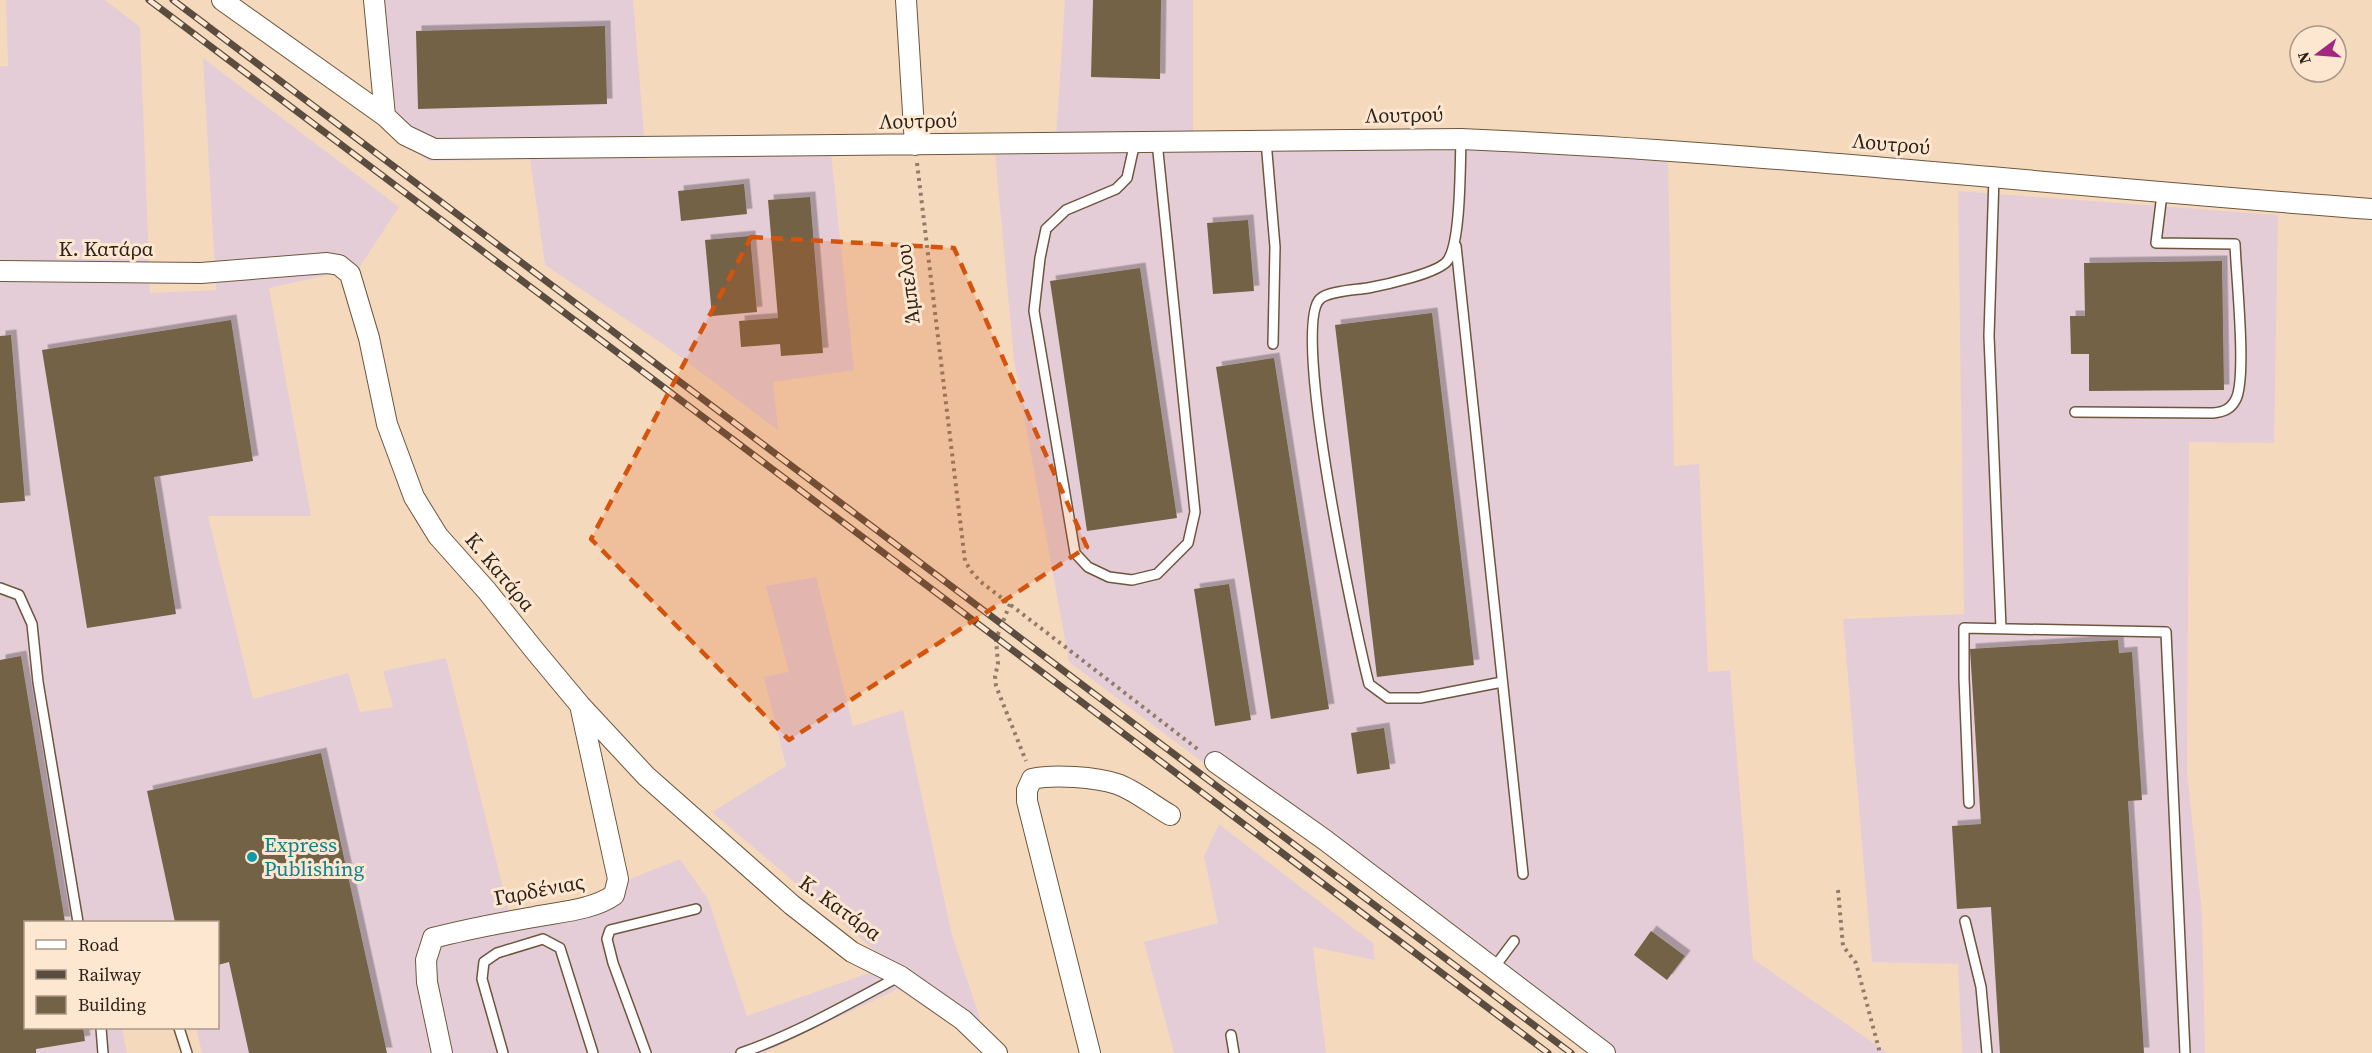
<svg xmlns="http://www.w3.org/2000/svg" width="2372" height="1053" font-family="'Source Serif 4',serif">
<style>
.industrial{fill:#e5cdd7}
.building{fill:#736245;filter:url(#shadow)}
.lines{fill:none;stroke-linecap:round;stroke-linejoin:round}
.lane-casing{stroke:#6e563e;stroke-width:12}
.street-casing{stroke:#6e563e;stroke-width:22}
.path{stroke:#8f7c69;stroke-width:4;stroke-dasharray:3 4.5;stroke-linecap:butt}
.lane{stroke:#fff;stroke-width:9}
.street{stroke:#fff;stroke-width:20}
.rail-casing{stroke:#5a4c3e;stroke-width:7}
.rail{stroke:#fee7d1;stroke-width:4.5;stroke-dasharray:14;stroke-linecap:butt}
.marked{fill:#d5540d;fill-opacity:0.2;stroke:#d5540d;stroke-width:4.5;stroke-dasharray:12 8;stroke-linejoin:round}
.culture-dot{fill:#0f9aa8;stroke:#fee7d1;stroke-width:2}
.labels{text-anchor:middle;stroke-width:6;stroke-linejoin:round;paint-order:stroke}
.street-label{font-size:21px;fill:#2c2218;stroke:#fee7d1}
.culture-label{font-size:21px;fill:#0d838f;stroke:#fee7d1;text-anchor:start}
</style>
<defs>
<filter id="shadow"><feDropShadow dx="5.5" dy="-5.5" stdDeviation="0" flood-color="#0004"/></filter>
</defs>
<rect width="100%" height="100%" fill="#f5d9bd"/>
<path class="industrial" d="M6,0H105L140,27L150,293L216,290L203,58L399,207L359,268L269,288L311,516H208L253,699L348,673L360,712L393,707L383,671L446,658L510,916L570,903L680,859L708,899L747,1016L872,972L881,956L712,812L786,766L764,677L789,672L766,586L816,577L853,726L903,710L952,935L980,1018L961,1032L898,989L763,1053H202L196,1028H218V922H26V1028H122L127,1053H0V66H8Z
M366,0H633L646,159L831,153L854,370L773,382L778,430L667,347L545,265L530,159L429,161L377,124Z
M1065,0H1193V152L1483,149L1668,162L1674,466L1699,464L1708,672L1730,670L1753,959L1888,1053H1590L1069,662L1014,360L995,154L1055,153Z
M1958,191L2278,215L2274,443L2189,442L2187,773L2202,913L2205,1053H1962L1958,964L1872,962L1843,619L1964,614Z
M1219,824L1373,943L1375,960L1313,947L1326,1053H1174L1144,942L1218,923L1204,856Z"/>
<path class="building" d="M1093,0H1161L1160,79L1091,77Z
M605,26L607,104L418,109L416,31Z
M744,184L747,214L681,221L678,191Z
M810,197L823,353L781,356L780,344L741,347L739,321L778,318L768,200Z
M1248,220L1254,291L1213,294L1207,223Z
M750,236L757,312L712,316L705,240Z
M2222,261L2224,390L2089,391V354H2071L2070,316H2085L2084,263Z
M1140,268L1177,518L1087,531L1050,281Z
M1432,313L1474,665L1377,677L1335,325Z
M231,320L253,461L154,477L176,614L87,628L42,350Z
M11,335L25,501L0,503V336Z
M1274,358L1329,709L1271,719L1216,367Z
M1229,584L1251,720L1215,726L1194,589Z
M2118,640L2119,653L2132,652L2142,800L2128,801L2144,1053H2000L1991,907L1957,909L1952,826L1981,824L1970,649Z
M21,656L65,922H26V1028H83L85,1041L36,1049V1053H0V660Z
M1384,728L1390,769L1357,774L1351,733Z
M321,753L387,1053H249L229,962L218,965V922H175L147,791Z
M1651,931L1685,956L1667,980L1634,955Z"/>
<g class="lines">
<defs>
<path id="lane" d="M1461,139C1460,165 1461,241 1448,260C1440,273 1384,285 1368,288C1356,290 1328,291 1320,299C1290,327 1356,634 1369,684L1388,698H1420L1502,682
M1266,141L1275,247L1273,344
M1135,142L1127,178L1116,189L1066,210L1046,229L1040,258L1034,311L1075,553L1088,567L1109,577L1132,580L1157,574L1188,543L1195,512L1157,142
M1994,176L1989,336L2001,628
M1456,246L1523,874
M2075,412L2213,413C2224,412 2231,409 2236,399C2247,377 2236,274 2235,244L2156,243L2162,194
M0,588L19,595L32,624L38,682L78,922
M1969,803L1964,678V628L2166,632L2185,1053
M1965,921L1981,987L1987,1053
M1493,969L1514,941
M101,1028L103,1053
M179,1028L187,1053
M1231,1035L1234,1053
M503,1053L482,979L484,962L497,953L543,939L560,948L593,1053
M646,1053L613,963L607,939L610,930L696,909
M741,1053C796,1034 848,1004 900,976"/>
<path id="street" d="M222,0L385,116L405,135L434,149L1461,139C1766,152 2068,187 2372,209
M374,0L385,116
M906,0L915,145
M0,271L201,273L327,263L339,265L350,274L369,338L387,424L414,497L438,536L487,591L535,651L580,705L646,776L792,905L852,952L900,976L963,1020L997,1053
M1215,762L1325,840L1605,1053
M442,1053L427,982L426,960L433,938C467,929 500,923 534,917C559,912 593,910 614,895L618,879L580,705
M1090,1053L1027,801V790L1032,779C1053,774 1096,777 1117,784C1133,789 1154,806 1170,815"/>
</defs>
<use href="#lane" class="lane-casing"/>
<use href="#street" class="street-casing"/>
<path class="path" d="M917,163L965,561L971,571L981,582L1200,751
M1010,604L996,639L998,664L995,676L996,686L1026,761
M1838,890L1843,946L1856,963L1880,1053"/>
<use href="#lane" class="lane"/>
<use href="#street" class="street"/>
<defs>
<path id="rail" d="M149,0L1548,1053
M173,0L1571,1053"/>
</defs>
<use href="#rail" class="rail-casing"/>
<use href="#rail" class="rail"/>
</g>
<path class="marked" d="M751,237L954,248L1087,547L789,740L591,539Z"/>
<circle class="culture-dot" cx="252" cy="857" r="6"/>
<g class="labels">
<g class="street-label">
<text transform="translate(1404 115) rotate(-1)" y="7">Λουτρού</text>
<text transform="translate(918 121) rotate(-1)" y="7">Λουτρού</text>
<text transform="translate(1891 144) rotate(5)" y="7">Λουτρού</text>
<text x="106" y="256">Κ. Κατάρα</text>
<text transform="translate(908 284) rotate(-97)" y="7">Άμπελου</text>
<text transform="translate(500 572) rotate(50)" y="7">Κ. Κατάρα</text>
<text transform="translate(539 890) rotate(-11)" y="7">Γαρδένιας</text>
<text transform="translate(840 908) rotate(36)" y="7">Κ. Κατάρα</text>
</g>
<g class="culture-label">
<text x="264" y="852">Express<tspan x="264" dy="24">Publishing</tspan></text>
</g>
</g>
<rect x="24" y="921" width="195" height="108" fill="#fee7d1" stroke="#aa9887" stroke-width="1.5"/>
<rect x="36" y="940" width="30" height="9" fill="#ffffff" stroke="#aa9887" stroke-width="1.5"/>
<text x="78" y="951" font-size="18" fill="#2c2218">Road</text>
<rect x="36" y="970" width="30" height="9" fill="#5a4c3e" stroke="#aa9887" stroke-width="1.5"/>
<text x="78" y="981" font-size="18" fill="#2c2218">Railway</text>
<rect x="36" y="996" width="30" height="18" fill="#736245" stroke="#aa9887" stroke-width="1.5"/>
<text x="78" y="1011" font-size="18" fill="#2c2218">Building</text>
<g transform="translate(2318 54) rotate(254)"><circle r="28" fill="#fee7d1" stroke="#aa9887" stroke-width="1.5"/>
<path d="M0-4.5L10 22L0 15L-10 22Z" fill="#a02880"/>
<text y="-9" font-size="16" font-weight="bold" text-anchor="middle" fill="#2c2218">N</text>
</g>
</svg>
